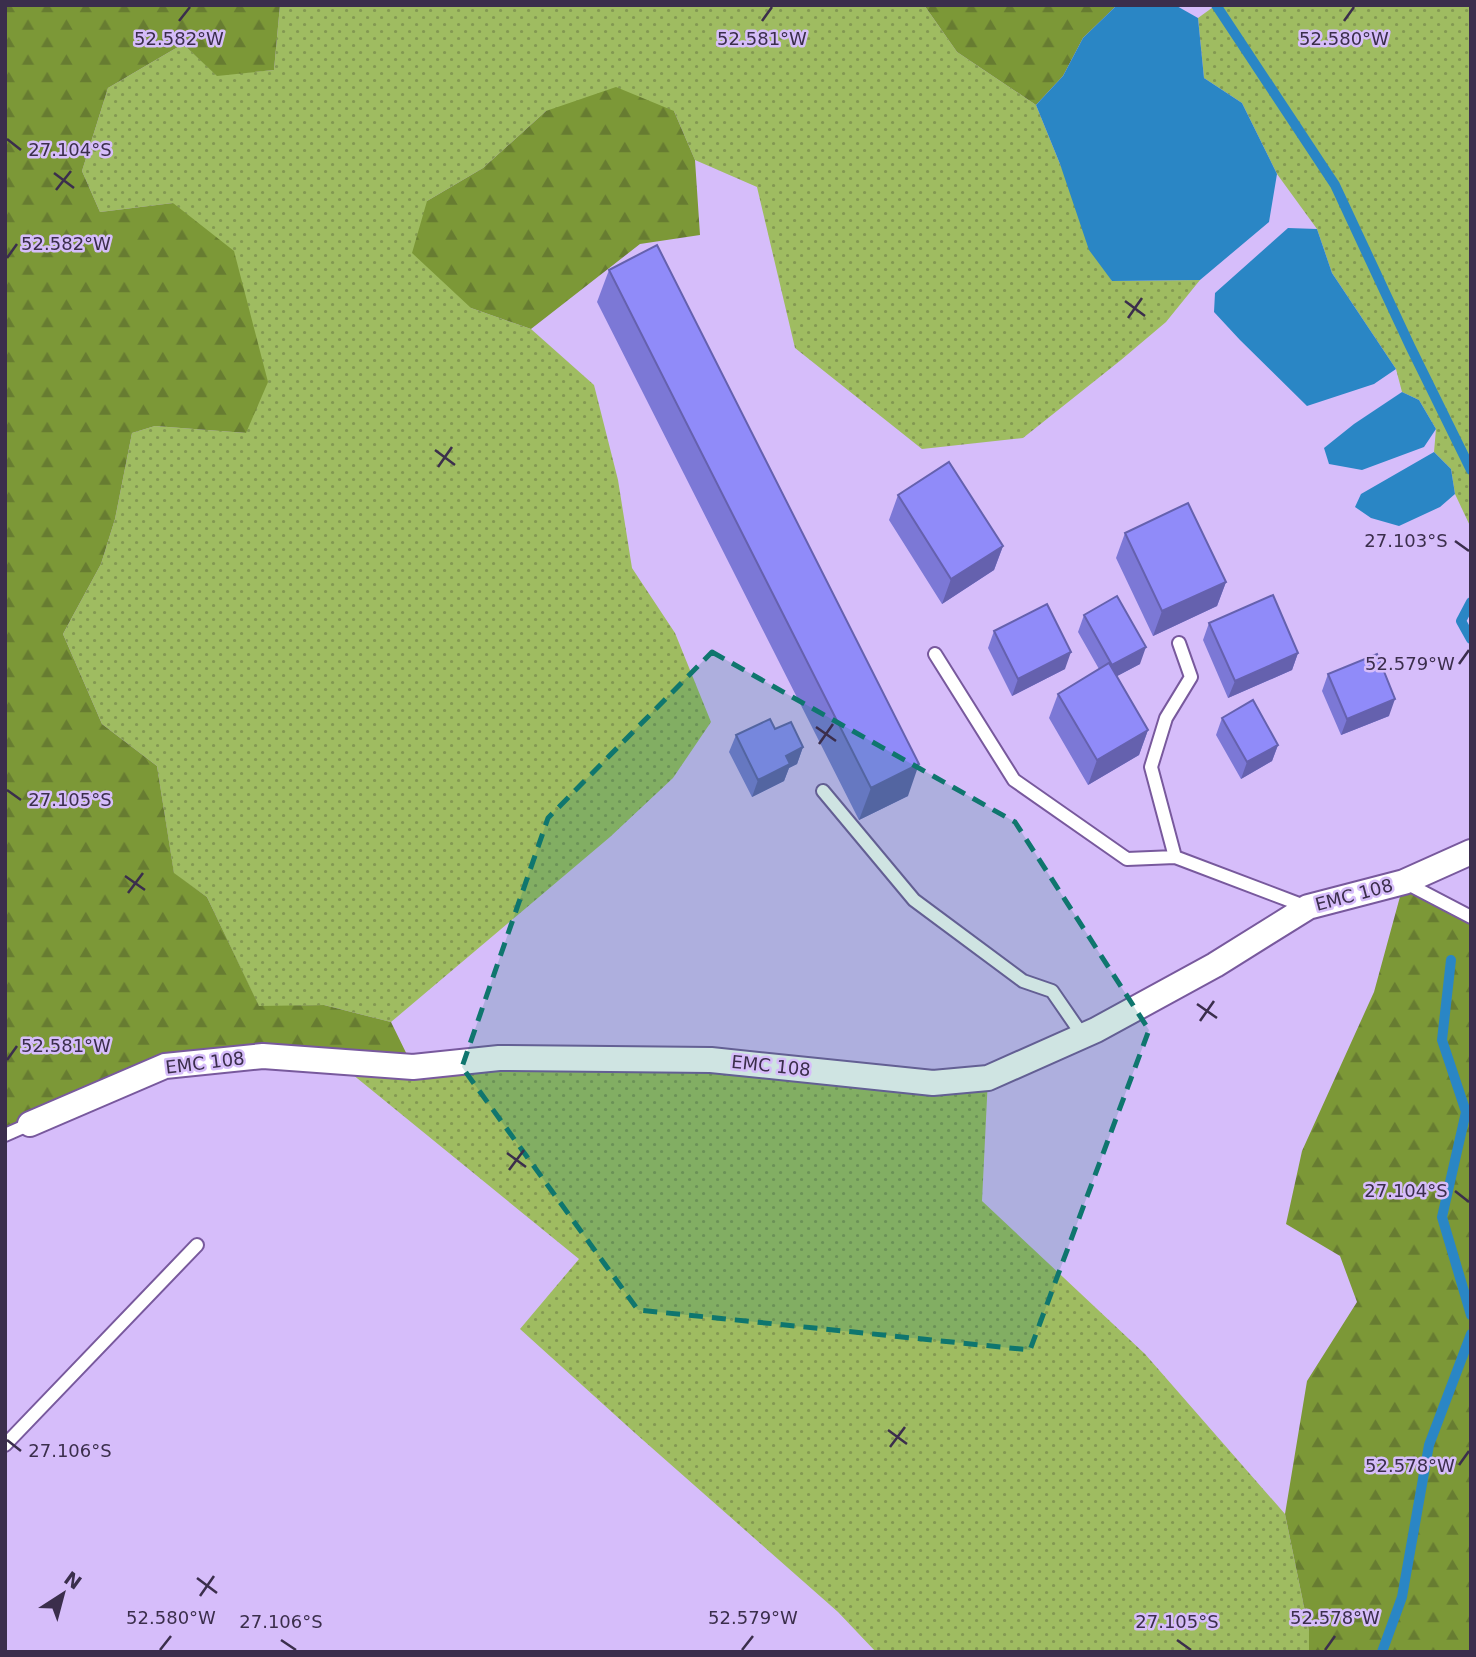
<svg xmlns="http://www.w3.org/2000/svg" width="1476" height="1657" font-family="'DejaVu Sans',sans-serif">
<style>
.grass{fill:url(#grass-dots)}
.forest{fill:url(#forest-firs)}
.water{fill:#2a86c5}
.lines{fill:none;stroke-linecap:round;stroke-linejoin:round}
.stream{stroke:#2a86c5;stroke-width:10}
.service-casing{stroke:#78599d;stroke-width:16}
.minor-casing{stroke:#78599d;stroke-width:28}
.service{stroke:#fff;stroke-width:12}
.minor{stroke:#fff;stroke-width:24}
.wall{fill:#7c78d6}
.shaded-wall{fill:#6561ae}
.building{fill:#908bf9;stroke:#6561ae;stroke-width:2}
.marked{fill:#0f766e;fill-opacity:0.2;stroke:#0f766e;stroke-width:5;stroke-dasharray:14 9;stroke-linejoin:round}
.ticks{fill:none;stroke:#3b2e4c;stroke-width:2.5}
.labels{text-anchor:middle;stroke-width:5;stroke-linejoin:round;paint-order:stroke}
.street-label{font-size:18px;fill:#3b2e4c;stroke:#d6bdfa}
.ticks-label{font-size:18px;text-anchor:middle;fill:#3b2e4c;stroke:#d6bdfa;stroke-width:5;stroke-linejoin:round;paint-order:stroke}
</style>
<defs>
<pattern id="grass-dots" width="8" height="8" patternUnits="userSpaceOnUse" patternTransform="scale(1.75)"><rect width="8" height="8" fill="#9fbc61"/><path d="M2 2h.1M6 6h.1" fill="none" stroke="#839952" stroke-width="1.8" stroke-linecap="round"/></pattern>
<pattern id="forest-firs" width="22" height="20" patternUnits="userSpaceOnUse" patternTransform="scale(1.75)"><rect width="22" height="20" fill="#7c9837"/><path d="M5 1l3.5 6h-7zM16 11l3.5 6h-7z" fill="#677c31"/></pattern>
</defs>
<rect width="100%" height="100%" fill="#d6bdfa"/>
<path class="grass" d="M280,5H924L957,52L1036,105L1060,164L1112,281L1200,280L1166,322L1121,360L1023,438L922,449L795,348L757,187L695,160L674,111H546L483,168L427,201L471,308L531,329L594,385L618,480L632,568L675,633L711,722L673,778L610,837L391,1022L324,1005L259,1007L207,897L174,874L157,766L102,724L63,634L101,564L115,519L132,433L155,426L246,433L173,203L100,212L82,171L108,88L183,44L217,75L274,70Z
M1216,5H1471V528L1455,494L1451,469L1434,452L1436,429L1419,400L1402,392L1396,369L1332,273L1317,229L1277,174L1242,103L1204,78L1198,18Z
M499,1058L988,1078L982,1201L1145,1354L1285,1514L1309,1631V1652H876L838,1612L635,1433L520,1329L579,1259L336,1061Z"/>
<path class="forest" d="M5,5H280L274,70L217,76L183,44L108,88L82,171L100,212L173,203L234,251L268,382L246,433L155,426L132,433L115,519L101,564L63,634L102,724L157,766L174,873L207,897L259,1006L324,1005L391,1022L413,1067L165,1066L5,1135Z
M924,5H1123L1115,7L1083,38L1063,76L1036,105L957,52Z
M616,87L674,111L695,160L700,235L640,244L531,329L471,308L412,253L427,201L483,168L546,111Z
M1404,882L1471,917V1652H1309V1631L1285,1514L1307,1381L1357,1302L1340,1256L1286,1224L1302,1151L1374,992Z"/>
<path class="water" d="M1123,5H1175L1198,18L1204,78L1242,103L1277,174L1269,222L1200,280L1112,281L1089,250L1060,164L1036,105L1063,76L1083,38L1115,7Z
M1288,228L1317,229L1332,273L1396,369L1374,384L1307,406L1240,340L1214,312L1215,293Z
M1402,392L1419,400L1436,429L1424,447L1362,470L1329,464L1324,448L1354,424Z
M1434,452L1451,469L1455,494L1440,507L1399,526L1371,518L1355,507L1361,494Z"/>
<g class="lines">
<path class="stream" d="M1216,5L1335,185L1410,346L1471,470
M1471,602L1461,621L1471,639
M1451,960L1442,1040L1466,1112L1442,1217L1471,1315
M1382,1652L1402,1597L1429,1445L1471,1334"/>
<defs>
<path id="service" d="M1179,643L1191,677L1166,718L1151,767L1175,857L1307,907
M935,654L1014,780L1127,859L1175,857
M823,791L914,900L1023,981L1052,991L1083,1036
M1404,882L1471,917
M5,1135L30,1124
M5,1445L197,1245"/>
<path id="minor" d="M30,1124L165,1066L263,1056L413,1067L499,1058L711,1060L933,1083L988,1078L1096,1030L1215,965L1308,907L1404,882L1471,852"/>
</defs>
<use href="#service" class="service-casing"/>
<use href="#minor" class="minor-casing"/>
<use href="#service" class="service"/>
<use href="#minor" class="minor"/>
</g>
<path class="wall" d="M609,270L908,796L859,820L597,302Z
M898,495L1003,546L994,570L942,604L889,520Z
M1125,533L1226,582L1217,606L1153,636L1116,558Z
M1084,615L1140,664L1117,676L1148,730L1139,755L1088,785L1049,718L1058,694L1099,669L1078,632Z
M1209,623L1298,653L1292,670L1228,698L1203,640Z
M994,631L1065,669L1012,696L988,648Z
M1328,674L1389,716L1341,735L1322,691Z
M1222,718L1278,745L1272,761L1241,779L1216,735Z
M775,729L803,747L797,764L789,768L784,781L752,797L729,752L736,735Z"/>
<path class="shaded-wall" d="M1003,546L994,570L942,604L951,579Z
M1226,582L1217,606L1153,636L1162,611Z
M1146,647L1140,664L1106,682L1112,665Z
M1071,652L1065,669L1012,696L1018,679Z
M1298,653L1292,670L1228,698L1235,681Z
M1395,699L1389,716L1341,735L1347,719Z
M1148,730L1139,755L1088,785L1097,760Z
M1278,745L1272,761L1241,779L1247,762Z
M803,747L797,764L789,768L784,781L752,797L758,780L786,756Z
M919,764L908,796L859,820L871,788Z"/>
<path class="building" d="M657,245L919,764L871,788L609,270Z
M949,462L1003,546L951,579L898,495Z
M1188,503L1226,582L1162,611L1125,533Z
M1273,595L1298,653L1235,681L1209,623Z
M1117,596L1146,647L1112,665L1084,615Z
M1047,604L1071,652L1018,679L994,631Z
M1377,654L1395,699L1347,719L1328,674Z
M1109,663L1148,730L1097,760L1058,694Z
M1253,700L1278,745L1247,762L1222,718Z
M770,719L775,729L791,722L803,747L786,756L790,764L758,780L736,735Z"/>
<path class="marked" d="M712,652L1015,822L1149,1030L1030,1350L638,1310L462,1067L548,818Z"/>
<path class="ticks" d="M179,21L190,7M762,21L772,7M1344,21L1354,7M7,139L21,150M54,173L74,188M56,190L71,171M7,258L17,244M1125,301L1145,316M1128,318L1142,298M435,450L455,465M438,467L452,447M1455,541L1469,551M1459,664L1469,650M816,727L836,741M819,744L833,724M7,790L21,800M125,876L145,890M128,893L143,873M1197,1004L1217,1018M1200,1021L1214,1001M7,1060L17,1046M507,1153L526,1167M509,1170L524,1150M1455,1191L1469,1202M888,1430L907,1444M7,1440L21,1451M890,1447L905,1427M1459,1465L1469,1451M197,1578L217,1593M200,1596L214,1576M281,1640L296,1650M1177,1640L1191,1650M160,1650L171,1636M742,1650L753,1636M1325,1650L1335,1636"/>
<g class="labels">
<g class="street-label">
<text transform="translate(1354 895) rotate(-15)" y="6">EMC 108</text>
<text transform="translate(205 1063) rotate(-7)" y="6">EMC 108</text>
<text transform="translate(771 1066) rotate(6)" y="6">EMC 108</text>
</g>
</g>
<g class="ticks-label">
<text x="179" y="45">52.582°W</text>
<text x="762" y="45">52.581°W</text>
<text x="1344" y="45">52.580°W</text>
<text x="70" y="156">27.104°S</text>
<text x="66" y="250">52.582°W</text>
<text x="1406" y="547">27.103°S</text>
<text x="1410" y="670">52.579°W</text>
<text x="70" y="806">27.105°S</text>
<text x="66" y="1052">52.581°W</text>
<text x="1406" y="1197">27.104°S</text>
<text x="70" y="1457">27.106°S</text>
<text x="1410" y="1472">52.578°W</text>
<text x="171" y="1624">52.580°W</text>
<text x="753" y="1624">52.579°W</text>
<text x="1335" y="1624">52.578°W</text>
<text x="281" y="1628">27.106°S</text>
<text x="1177" y="1628">27.105°S</text>
</g>
<rect width="1476" height="1657" fill="none" stroke="#3b2e4c" stroke-width="14"/>
<g transform="translate(63 1594) rotate(36)" stroke="#d6bdfa" stroke-width="5" paint-order="stroke">
<path d="M0-5L12 26L0 18L-12 26Z" fill="#3b2e4c"/>
<text y="-10" font-size="19" font-weight="bold" text-anchor="middle" fill="#3b2e4c">N</text>
</g>
</svg>
